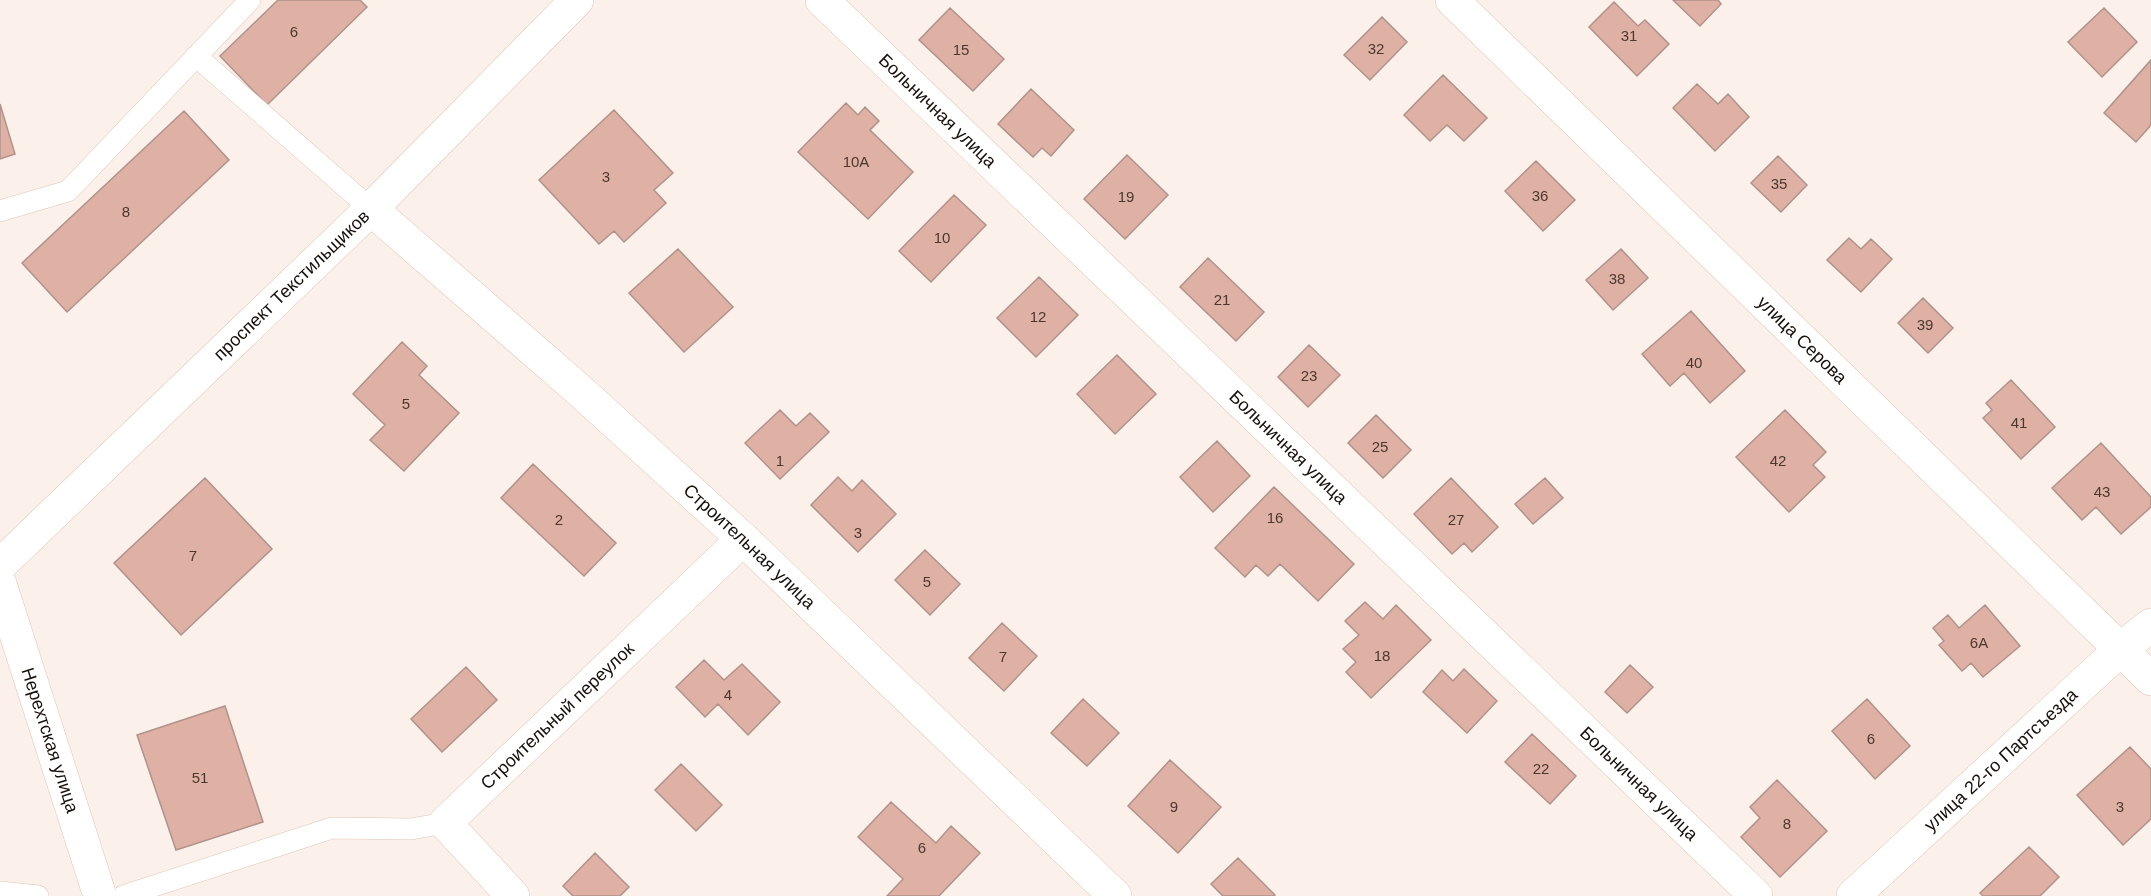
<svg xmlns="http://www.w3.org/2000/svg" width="2151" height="896" font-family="Arial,sans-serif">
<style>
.building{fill:#dfb1a4;stroke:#b0928a;stroke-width:1.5}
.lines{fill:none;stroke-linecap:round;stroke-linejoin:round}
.lane-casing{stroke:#dec4b2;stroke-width:22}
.street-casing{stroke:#dec4b2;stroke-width:34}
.secondary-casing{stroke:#dec4b2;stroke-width:34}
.lane{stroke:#fff;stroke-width:21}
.street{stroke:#fff;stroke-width:33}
.secondary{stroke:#fff;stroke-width:33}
.labels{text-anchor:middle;stroke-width:4.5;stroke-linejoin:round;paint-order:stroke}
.number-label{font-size:15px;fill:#4a3830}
.street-label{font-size:18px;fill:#180f09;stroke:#fff}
</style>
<rect width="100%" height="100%" fill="#fcf1ea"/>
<path class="building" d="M278,0H360L367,7L267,105L220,56Z
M1673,0H1718L1721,4L1700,26Z
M1614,2L1638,26L1645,20L1669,44L1637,76L1589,27Z
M950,8L1004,59L973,91L919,40Z
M2104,8L2137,42L2102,77L2068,42Z
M1382,17L1407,42L1370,80L1344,55Z
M2151,60V125L2136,142L2104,113Z
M1443,75L1487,118L1464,141L1447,125L1430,141L1404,115Z
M1697,84L1718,104L1728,94L1749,117L1715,151L1673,108Z
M1031,89L1074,130L1051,156L1042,148L1033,157L998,124Z
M846,103L858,115L865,107L879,121L870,130L913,172L868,219L798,152Z
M0,104L15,154L0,159Z
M614,110L673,173L654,190L666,203L624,242L614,231L599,244L539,180Z
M184,111L229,160L67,312L22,263Z
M1127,155L1168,195L1125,239L1084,199Z
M1778,156L1807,185L1781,212L1751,183Z
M1536,161L1575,200L1543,231L1505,191Z
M954,195L986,225L931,282L899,251Z
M1849,238L1861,249L1871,239L1892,259L1861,292L1827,260Z
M678,249L733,307L684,352L629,293Z
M1621,249L1648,278L1613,310L1586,280Z
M1208,258L1264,312L1236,341L1180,287Z
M1039,277L1078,315L1036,357L997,318Z
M1923,298L1953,328L1928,353L1898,323Z
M1691,311L1745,371L1710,403L1684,373L1670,386L1642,354Z
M402,342L427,366L419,375L459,413L404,471L370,440L385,425L353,394Z
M1309,345L1340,375L1308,407L1278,377Z
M1117,355L1156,394L1115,434L1077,394Z
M2011,380L2055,427L2021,459L1983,418L1992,410L1986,403Z
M780,410L796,426L810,413L829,432L780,479L745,443Z
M1785,410L1826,452L1813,465L1825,477L1789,512L1736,457Z
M1376,415L1411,450L1383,478L1348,443Z
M1217,441L1250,476L1213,512L1180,477Z
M2101,443L2151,497V507L2121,534L2096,507L2082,520L2052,488Z
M533,464L616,543L584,576L501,498Z
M838,477L852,491L862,480L896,514L858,552L811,505Z
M205,478L272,549L181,635L114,563Z
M1451,478L1498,527L1472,552L1464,543L1452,554L1414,514Z
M1545,478L1563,498L1533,524L1515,504Z
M1274,487L1354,564L1318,601L1280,564L1268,576L1256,565L1245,577L1215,548Z
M925,550L960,584L930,615L895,580Z
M1365,602L1383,619L1396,605L1431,640L1371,698L1346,672L1356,662L1343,649L1359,635L1345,621Z
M1985,605L2020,646L1983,677L1971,663L1962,671L1939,645L1944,641L1933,628L1948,615L1959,628Z
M1002,623L1037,656L1004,691L969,658Z
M704,660L724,680L742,664L780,702L748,735L718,704L705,717L676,687Z
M1630,665L1653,687L1627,713L1605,692Z
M466,667L497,700L442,752L411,719Z
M1464,669L1497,701L1467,733L1423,692L1442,670L1453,681Z
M1083,699L1119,733L1087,766L1051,733Z
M1867,699L1910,746L1875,779L1832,731Z
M225,706L263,822L176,850L137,735Z
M1532,734L1576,776L1550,804L1505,762Z
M2130,747L2151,769V819L2123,845L2077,795Z
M1170,760L1221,807L1178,853L1128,806Z
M681,764L722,805L696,831L655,790Z
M1777,780L1827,831L1780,877L1741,837L1760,818L1750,807Z
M891,802L936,843L951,826L980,853L939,896H887L903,879L858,837Z
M2029,847L2059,877L2040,896H1983L1980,893Z
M595,853L629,887L620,896H573L563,886Z
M1238,858L1275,895L1274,896H1223L1211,884Z"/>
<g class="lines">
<defs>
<path id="lane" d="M196,56L371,209
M0,211L68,191L250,0
M0,892L38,896
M123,896L332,828L411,829L445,823"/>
<g id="street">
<path id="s1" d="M822,0L1756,896"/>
<path id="s2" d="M1452,0L2151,679"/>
<path id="s3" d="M371,209L578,389L743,539L1115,896"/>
<path id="s4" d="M0,565L371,209L577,0"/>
<path id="s5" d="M0,584L100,896"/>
<path id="s6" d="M513,896L445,823L743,539"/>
</g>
<g id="secondary">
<path id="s7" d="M1853,896L2121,649L2151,625"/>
</g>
</defs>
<use href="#lane" class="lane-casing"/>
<use href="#street" class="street-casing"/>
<use href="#secondary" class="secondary-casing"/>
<use href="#lane" class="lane"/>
<use href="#street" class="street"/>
<use href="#secondary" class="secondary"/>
</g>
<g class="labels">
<g class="number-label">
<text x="294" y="37">6</text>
<text x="1629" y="41">31</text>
<text x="1376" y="54">32</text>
<text x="961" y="55">15</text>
<text x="856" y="167">10А</text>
<text x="606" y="182">3</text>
<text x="1779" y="189">35</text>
<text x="1540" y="201">36</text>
<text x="1126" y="202">19</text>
<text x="126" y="217">8</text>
<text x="942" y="243">10</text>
<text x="1617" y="284">38</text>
<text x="1222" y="305">21</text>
<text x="1038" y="322">12</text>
<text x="1925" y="330">39</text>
<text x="1694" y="368">40</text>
<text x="1309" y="381">23</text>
<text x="406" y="409">5</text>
<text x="2019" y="428">41</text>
<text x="1380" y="452">25</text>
<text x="780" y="466">1</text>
<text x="1778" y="466">42</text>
<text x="2102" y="497">43</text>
<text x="1275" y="523">16</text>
<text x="559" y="525">2</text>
<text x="1456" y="525">27</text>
<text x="858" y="538">3</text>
<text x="193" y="561">7</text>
<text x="927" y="587">5</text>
<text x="1979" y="648">6А</text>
<text x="1382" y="661">18</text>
<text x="1003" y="662">7</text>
<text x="728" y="700">4</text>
<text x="1871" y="744">6</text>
<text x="1541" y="774">22</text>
<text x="200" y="783">51</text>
<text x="1174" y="812">9</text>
<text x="2120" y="812">3</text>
<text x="1787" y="829">8</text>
<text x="922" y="853">6</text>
</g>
<g class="street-label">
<text dy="6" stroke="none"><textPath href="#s1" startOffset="160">Больничная улица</textPath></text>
<text dy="6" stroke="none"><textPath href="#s4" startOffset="404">проспект Текстильщиков</textPath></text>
<text dy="6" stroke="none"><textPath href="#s2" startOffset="488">улица Серова</textPath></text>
<text dy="6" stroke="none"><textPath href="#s1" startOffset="646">Больничная улица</textPath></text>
<text dy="6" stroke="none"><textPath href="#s3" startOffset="507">Строительная улица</textPath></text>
<text dy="6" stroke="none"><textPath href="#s6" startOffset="255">Строительный переулок</textPath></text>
<text dy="6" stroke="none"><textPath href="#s5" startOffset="164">Нерехтская улица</textPath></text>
<text dy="6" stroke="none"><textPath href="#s7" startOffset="201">улица 22-го Партсъезда</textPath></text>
<text dy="6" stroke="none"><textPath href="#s1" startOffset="1132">Больничная улица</textPath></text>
</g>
</g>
</svg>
